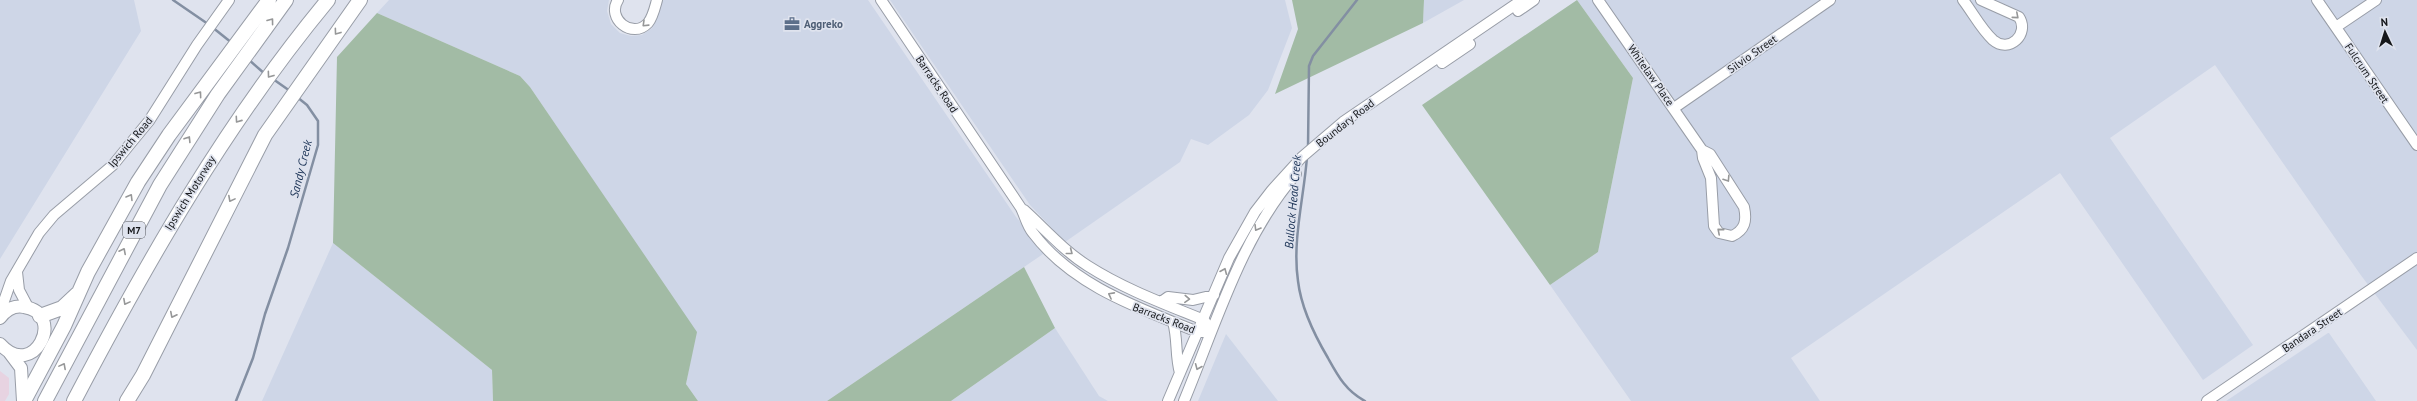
<svg xmlns="http://www.w3.org/2000/svg" width="2417" height="401" font-family="'PT Sans',sans-serif">
<style>
.commercial{fill:#e7d3e1}
.built{fill:#ced6e7}
.forest{fill:#a2bba5}
.lines{fill:none;stroke-linecap:round;stroke-linejoin:round}
.stream{stroke:#838fa2;stroke-width:2.5}
.minor-casing{stroke:#989da7;stroke-width:12}
.major-casing{stroke:#989da7;stroke-width:14}
.highway-casing{stroke:#989da7;stroke-width:16}
.minor{stroke:#fff;stroke-width:10}
.major{stroke:#fff;stroke-width:12}
.highway{stroke:#fff;stroke-width:14}
.oneway{stroke:#969798}
.labels{text-anchor:middle;stroke-width:3.5;stroke-linejoin:round;paint-order:stroke}
.shield{fill:#dfe3ee;stroke:#52545a;stroke-width:1}
.shield-label{font-size:10px;font-weight:bold;fill:#15171a}
.service-label{font-size:11px;font-weight:bold;fill:#4e5e75;stroke:#dfe3ee;text-anchor:start}
.street-label{font-size:11px;fill:#15171a;stroke:#dfe3ee}
.water-label{font-size:12px;font-style:italic;fill:#1a3255;stroke:#dfe3ee}
</style>
<rect width="100%" height="100%" fill="#dfe3ee"/>
<path class="commercial" d="M0,371L9,378V394L5,401H0Z"/>
<path class="built" d="M0,0H134L141,31L0,259Z
M389,0H609L607,11L611,24L620,33L631,36L642,35L652,28L657,18L662,0H868L1016,217L1046,252L827,401H698L686,384L696,332L530,87L520,76L377,13Z
M890,0H1285L1292,28L1268,90L1249,115L1208,145L1191,139L1180,162L1065,242L1030,205Z
M1424,0H1464L1423,23Z
M1577,0H2417V350L2360,274L2215,65L2110,138L2253,345L2203,380L2060,173L1791,358L1820,401H1631L1550,285L1598,252L1633,78Z
M333,243L492,370L493,401H262Z
M1055,328L1099,396L1108,401H951Z
M2329,333L2376,401H2226L2328,333Z
M1226,334L1278,401H1198Z"/>
<path class="forest" d="M1292,0H1424L1423,23L1275,94L1298,29Z
M1577,0L1633,78L1598,252L1550,285L1422,105Z
M377,13L520,76L530,87L697,332L686,384L698,401H493L492,370L333,243L337,57Z
M1024,267L1055,328L951,401H827Z"/>
<g class="lines">
<path class="stream" d="M173,0L208,24
M212,27L232,43
M248,59L265,74
M273,79L290,91
M1308,148L1309,66L1313,56L1357,0
M1307,157C1304,197 1292,241 1298,281C1301,307 1315,336 1328,358C1338,376 1346,391 1365,401
M236,401L253,358L265,314L288,248L318,145V121L307,105L297,97"/>
<defs>
<path id="minor" d="M618,0C606,18 632,40 648,23C653,17 655,7 657,0
M881,0L1021,208C1025,216 1027,226 1033,233C1073,286 1139,308 1198,332H1205
M1598,0L1702,150L1710,154L1744,207C1747,221 1745,230 1732,236L1719,233L1714,226L1711,178L1703,158L1702,150
M1963,0C1973,13 1981,29 1993,40C2009,54 2030,34 2019,17L1981,0
M2317,0L2417,145
M1518,11L1534,0
M2336,27L2376,0
M1442,63L1470,44
M1674,108L1830,0
M1024,210C1045,229 1064,251 1088,266C1124,289 1165,304 1204,320L1208,326
M17,272L19,290L28,307
M1161,302L1168,297L1193,300L1214,295
M3,314L4,301L11,281L39,233L54,215L113,165L130,144L149,121L197,45L229,0
M1173,322C1178,339 1175,356 1180,373
M1168,401L1229,258L1255,212L1272,190L1302,157L1343,122L1522,0
M1184,401C1216,324 1241,237 1296,174
M2207,401L2417,258"/>
<path id="major" d="M0,318C6,310 14,305 24,307C67,313 34,382 0,344
M9,352L21,368L23,401"/>
<path id="highway" d="M40,316L62,308L77,294
M24,401L64,326L88,272L138,182L169,135L269,0
M45,401L160,185L218,94L286,0
M74,401C148,260 226,123 328,0
M127,401L143,375L265,135L360,0"/>
</defs>
<use href="#minor" class="minor-casing"/>
<use href="#major" class="major-casing"/>
<use href="#highway" class="highway-casing"/>
<use href="#minor" class="minor"/>
<use href="#major" class="major"/>
<use href="#highway" class="highway"/>
</g>
<defs><path id="oneway-chevron" d="M-2-3.5L2.5 0L-2 3.5" fill="none" stroke-width="1.6" stroke-linecap="round" stroke-linejoin="round"/></defs>
<g class="oneway">
<use href="#oneway-chevron" transform="translate(2016 16) rotate(41)"/>
<use href="#oneway-chevron" transform="translate(271 21) rotate(-53)"/>
<use href="#oneway-chevron" transform="translate(645 24) rotate(136)"/>
<use href="#oneway-chevron" transform="translate(337 32) rotate(126)"/>
<use href="#oneway-chevron" transform="translate(270 75) rotate(126)"/>
<use href="#oneway-chevron" transform="translate(199 94) rotate(-54)"/>
<use href="#oneway-chevron" transform="translate(238 120) rotate(125)"/>
<use href="#oneway-chevron" transform="translate(188 139) rotate(-58)"/>
<use href="#oneway-chevron" transform="translate(1727 179) rotate(57)"/>
<use href="#oneway-chevron" transform="translate(130 197) rotate(-59)"/>
<use href="#oneway-chevron" transform="translate(231 199) rotate(118)"/>
<use href="#oneway-chevron" transform="translate(1257 228) rotate(121)"/>
<use href="#oneway-chevron" transform="translate(1720 231) rotate(-139)"/>
<use href="#oneway-chevron" transform="translate(123 251) rotate(-63)"/>
<use href="#oneway-chevron" transform="translate(1070 252) rotate(38)"/>
<use href="#oneway-chevron" transform="translate(1224 271) rotate(-67)"/>
<use href="#oneway-chevron" transform="translate(1111 295) rotate(-152)"/>
<use href="#oneway-chevron" transform="translate(1187 299) rotate(3)"/>
<use href="#oneway-chevron" transform="translate(126 302) rotate(118)"/>
<use href="#oneway-chevron" transform="translate(173 315) rotate(117)"/>
<use href="#oneway-chevron" transform="translate(63 366) rotate(-62)"/>
<use href="#oneway-chevron" transform="translate(1198 367) rotate(113)"/>
</g>
<defs>
<symbol id="office-bare" viewBox="-9 -9 18 18"><path d="M-6-3h4V-5.5h4V-3h4V5H-6ZM-1-4.5V-3h2v-1.5ZM-6 0V1H6V0Z" fill="#5c6f8a" stroke="#dfe3ee" stroke-width="2.5" paint-order="stroke"/></symbol>
</defs>
<g fill-rule="evenodd">
<use href="#office-bare" x="781" y="13" width="22" height="22"/>
</g>
<g class="labels">
<rect class="shield" x="123" y="222" width="22" height="16" rx="3"/>
<g class="shield-label">
<text x="134" y="234">M7</text>
</g>
<g class="service-label">
<text x="804" y="28">Aggreko</text>
</g>
<g class="street-label">
<text transform="translate(1752 54) rotate(-35)" y="4">Silvio Street</text>
<text transform="translate(2367 73) rotate(56)" y="4">Fulcrum Street</text>
<text transform="translate(1651 75) rotate(55)" y="4">Whitelaw Place</text>
<text transform="translate(937 84) rotate(56)" y="4">Barracks Road</text>
<text transform="translate(1345 123) rotate(-38)" y="4">Boundary Road</text>
<text transform="translate(130 142) rotate(-50)" y="4">Ipswich Road</text>
<text transform="translate(190 193) rotate(-58)" y="4">Ipswich Motorway</text>
<text transform="translate(1164 318) rotate(21)" y="4">Barracks Road</text>
<text transform="translate(2312 330) rotate(-34)" y="4">Bandara Street</text>
</g>
<g class="water-label">
<text transform="translate(301 169) rotate(-76)" y="4">Sandy Creek</text>
<text transform="translate(1293 202) rotate(-85)" y="4">Bullock Head Creek</text>
</g>
</g>
<g transform="translate(2385 32) rotate(356)" stroke="#dfe3ee" stroke-width="3" paint-order="stroke">
<path d="M0-3L7 15L0 10L-7 15Z" fill="#15171a"/>
<text y="-6" font-size="11" font-weight="bold" text-anchor="middle" fill="#15171a">N</text>
</g>
</svg>
